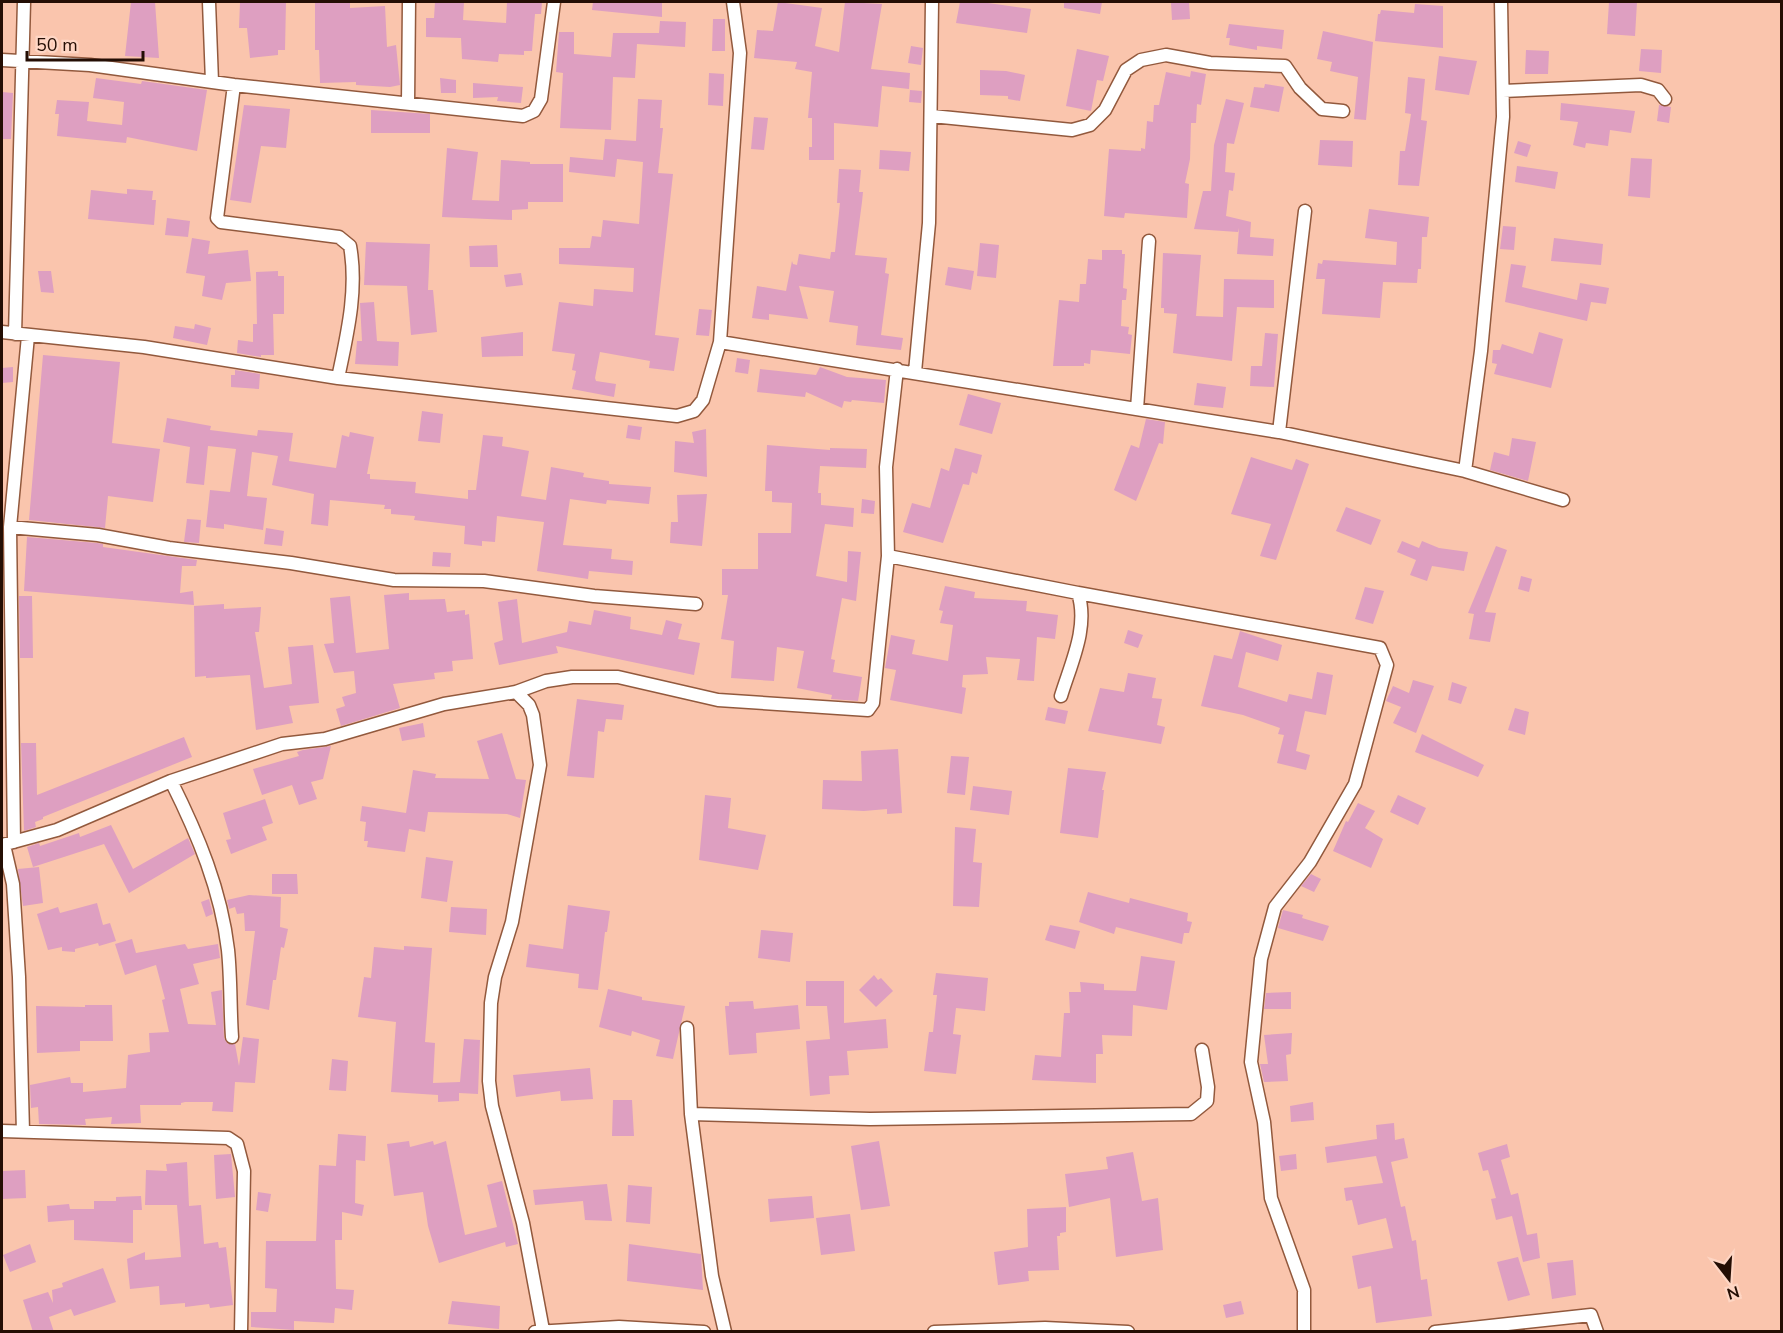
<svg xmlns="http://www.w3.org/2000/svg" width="1783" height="1333" font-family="'Nunito Sans',sans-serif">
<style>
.building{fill:#de9fc1}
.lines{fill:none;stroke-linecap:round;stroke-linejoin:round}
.street-casing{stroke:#92593d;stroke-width:15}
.street{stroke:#fff;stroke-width:12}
</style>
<rect width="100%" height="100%" fill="#fac5ad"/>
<path class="building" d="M131,2H155L159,58L125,56Z
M240,2H286L285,50H278V55L250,58L247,28H239Z
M315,2H350V8L385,6L387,47L396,45L400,85L390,87L356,85V82L320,83L319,50H315Z
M435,2H464L463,20L506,23L507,2H542L541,14H535L532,51H524V55L499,54L498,62L462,59L461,38L426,37V18H434Z
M593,2H662V17L592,10Z
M778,2L822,8L815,46L839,52L845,2L882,4L871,69L910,73L909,89L882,86L878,127L834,123V160H809V147H812V118H808L812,72L795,69L797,62L754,58L757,30L773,31Z
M960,2H981L1031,9L1027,33L956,23Z
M1064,2H1102L1100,14L1064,8Z
M1189,2L1190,19L1172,20L1171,3Z
M1609,2H1637L1635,36L1607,34Z
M1415,4L1443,6V48L1375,41L1378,14H1380L1381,10L1414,13Z
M713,19H725V51H712Z
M660,21L686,22L685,47L637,44L635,78L613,77L611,130L560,128L563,73L556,72L559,32H574V54L611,57L613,33H659Z
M1229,24L1284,30L1282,49L1257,46V50L1229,45L1230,38H1226Z
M1323,31L1373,42L1366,120L1354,119L1358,77L1330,71L1332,62L1317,59Z
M911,46L923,48L921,65L908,63Z
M1077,49L1109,56L1103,81L1097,80L1091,111L1066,106Z
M1641,49L1662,50L1661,73L1639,71Z
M1526,50L1549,51L1548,74H1525Z
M1439,56L1477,61L1469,95L1435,90Z
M980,70L1006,71L1025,75L1020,101L1008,99V96L980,95Z
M1191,71L1206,74L1201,105L1197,104L1196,123H1191L1190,159L1185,183L1189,184L1187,218L1125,213L1124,218L1104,216L1109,149L1141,151V148L1145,149L1147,121L1153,122L1154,105H1159L1166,72L1190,77Z
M709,73L724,74L723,106L708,105Z
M1408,77L1425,79L1421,120L1427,121L1419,186L1398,185L1400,151H1405L1411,114L1405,113Z
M96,78L141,84L142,81L207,90L197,151L127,137L126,143L57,136L59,114H55L57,100L89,102L87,121L122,125L124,102L93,98Z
M440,78L456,80V93H441Z
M473,83L523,87L521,103L497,101L498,97L473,98Z
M1265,84L1284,87L1279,112L1250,107L1254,87L1264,88Z
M910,90L922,91L921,103L909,102Z
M2,92L13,93L11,139H2Z
M638,99L662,100L660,128H663L658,173L673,174L655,335L679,338L674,371L649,368L650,361L600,352L595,378L596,381L616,384L614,397L572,389L576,371L572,370L575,354L552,351L559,302L593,306L594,289L633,292L634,268L559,264V248H590L592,236L601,237L603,220L639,224L643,162L617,159L615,177L569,172L570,157L603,160L605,139L636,141Z
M1226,99L1244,103L1234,144L1227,143L1225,172L1235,173L1233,191L1229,190L1226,216L1251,222L1250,237L1274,239L1273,256L1237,254L1239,228L1238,232L1194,229L1203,191H1211L1214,145Z
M1561,103L1635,111L1631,133L1610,130L1608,146L1586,143L1585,148L1573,145L1578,122L1560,120Z
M244,105L290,109L286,148L261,146L251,203L230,200Z
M1659,105L1671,107L1669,123L1657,121Z
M371,110L430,114V133H371Z
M754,117L768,118L764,150L751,149Z
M1320,140L1353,141L1352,167L1318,165Z
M1518,141L1531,145L1527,157L1514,153Z
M447,148L478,152L472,200L499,201L501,160L530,162V164H563V202H528V209L512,210V220L442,217Z
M880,150L911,152L909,171L879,169Z
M1631,158L1652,159L1650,198L1628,196Z
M1517,166L1558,172L1555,189L1515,182Z
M839,169L861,170L859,192H863L862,202L855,255L887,258L885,273L889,274L881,335L903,338L901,350L856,345L858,326L829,322L834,291L799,286L808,319L769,314V320L752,318L757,286L786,291L792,261L793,264L797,265L799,254L830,259L831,252H835L840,203H837Z
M127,189L153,191L152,200H156L154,225L88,219L91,190L127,194Z
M1369,209L1429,217L1427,237H1422L1421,269H1418L1417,283L1383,282L1380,318L1322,314L1325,279H1316L1318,263L1322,264L1323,260L1396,265L1397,242L1365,238Z
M167,218L190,221L188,237L165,235Z
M1503,226L1516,227L1514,250L1500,249Z
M192,238L210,241L208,254L248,250L251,281L226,283L222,300L202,296L205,276L186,273Z
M1554,238L1603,244L1601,265L1551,261Z
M366,242L430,244L428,290H433L437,332L411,335L407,286L364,285Z
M980,243L999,245L996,278L977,276Z
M497,245L498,267H470L469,246Z
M1102,250H1122V254H1125L1123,288L1127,289L1126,300H1122L1121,326L1129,327L1128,334L1132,335L1130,354L1091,350L1090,364L1084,363V366H1053L1059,300L1079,302L1080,284H1086L1088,259L1102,260Z
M1163,253L1201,255L1196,316L1223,317L1224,279L1274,280V308L1237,307L1232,361L1173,353L1177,314L1164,313V308H1161Z
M1511,264L1526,266L1522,287L1577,300L1580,283L1609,288L1606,304L1591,302L1587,321L1505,302Z
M948,267L974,271L971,290L945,285Z
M38,271H51L54,293L41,292Z
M278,271V276H284V314H273L274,355H261V357L237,353L238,340L253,342V324H257L256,272Z
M521,273L523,285L506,287L504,275Z
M374,302L377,341L399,342L398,366L355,364L357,341H362L360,303Z
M699,309L712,310L709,336L696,335Z
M195,324L211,328L207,345L173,338L175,326L194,329Z
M523,332V356L482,357L481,337Z
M1539,332L1563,339L1551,388L1494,374L1497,364L1492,363L1493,350H1500L1502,344L1533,354Z
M1265,333L1278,334L1274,387L1250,386L1251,366H1262Z
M43,355L120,362L112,443L160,449L153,502L108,496L105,528L29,520Z
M737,358L750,360L748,374L735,372Z
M13,367V382L2,383V368Z
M820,367L847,377L886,380L884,403L852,400L851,402L844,401L842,408L806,392L805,397L757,392L760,369L816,375Z
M235,370L260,374L259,389L231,387V375H235Z
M1197,383L1226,387L1223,408L1194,405Z
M968,394L1001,403L992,434L959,425Z
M422,411L443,414L440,443L418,441Z
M167,418L211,426L210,430L257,436L258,430L293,433L289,461L336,468L342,435L349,437L350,432L374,437L367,474H370V479L416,482L415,493L468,499V490H476L483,435L503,437L502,446L529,451L521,496L546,500L551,467L584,473L583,477L609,481V484L651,487L649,504L607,500L606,504L570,499L563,545L612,549L611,559L633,561L632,575L589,571L588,579L537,571L544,522L497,516L495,542L482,541V546L464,544L465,526L414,520L415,516L391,514V509H384L385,505L330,500L328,526L311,524L314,494L272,485L278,456L252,452L247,496L267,498L263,530L224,524V529L206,527L210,490L230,492L236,449L208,446L204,485L186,483L190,447L163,442Z
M1146,419L1165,422L1163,444L1159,443L1136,501L1114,490L1131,445L1139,448Z
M628,425L642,427L640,440L626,438Z
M706,429L707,477L674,472L675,441L694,443L692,432Z
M1512,438L1536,442L1528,481L1490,470L1494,452L1509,456Z
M767,445L830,450V448L867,449L866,468L820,466L818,493H821V505L854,508L853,527L825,524L816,576L847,582L848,551L861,552L856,601L842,598L831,659L835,660L833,672L862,677L858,701L831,699L832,695L797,688L804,651L777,647L774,681L731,678L734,641L721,639L728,595H722V569H758V533H791L792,503L772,502V491H765Z
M955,448L982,455L977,474L972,472L969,485L963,484L943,543L903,532L912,503L930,508L941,468L949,471Z
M1251,457L1292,470L1296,459L1309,464L1276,560L1260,556L1271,524L1231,514Z
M707,494L702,546L670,543L671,522H678L677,495Z
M862,499L875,501L874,514L861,513Z
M1346,507L1381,520L1371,545L1336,531Z
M187,519L201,520L199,543L184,542Z
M266,528L284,531L282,546L264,544Z
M27,537L97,543L103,544V547L197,560L196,566H182L180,593L193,591L194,605L24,591Z
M1402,541L1419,548L1422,541L1439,548L1468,552L1464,571L1432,566L1427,581L1410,575L1416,560L1397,552Z
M1496,546L1507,550L1485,612L1496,613L1490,642L1469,639L1474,614L1468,613Z
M433,552L451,553L450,567L432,566Z
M1521,576L1532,579L1529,592L1518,589Z
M945,586L975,592L974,598L1027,601L1026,611L1058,615L1055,639L1037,637L1034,681L1017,680L1020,659L986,657L988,674L963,675L962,687L966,688L962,714L890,700L896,670L885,668L891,635L915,640L912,654L948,661L953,625L940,623L943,611L939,610Z
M1365,587L1384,591L1373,624L1355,619Z
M409,593V600L445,599L447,612L465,610V615L469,614L473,659L452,661L453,671L434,673L435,679L393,684L400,708L341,726L336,709L345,706L342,697L356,693L354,671L334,673L324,644L334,643L330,598L350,596L356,653L389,649L384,595Z
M19,596H32L33,658H20Z
M517,599L522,643L567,632L569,621L591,625L594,610L631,617L630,629L662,635L666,620L682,624L678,639L700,643L694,675L556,646L558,653L499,665L494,643L503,640L498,602Z
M224,604V609L261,607L259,632H255L264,688L292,684L288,647L313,645L319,703L289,706L293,723L256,730L250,675L206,678V676L195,677L194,606Z
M1128,630L1143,635L1138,648L1124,643Z
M1240,631L1282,645L1278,661L1246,652L1238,687L1287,702L1289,694L1312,699L1317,672L1333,675L1326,715L1305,711L1296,751L1310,755L1306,770L1277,763L1284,735L1278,734L1280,728L1243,715L1201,706L1214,655L1232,659Z
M1128,673L1156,678L1152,698L1162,699L1157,725L1165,727L1161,744L1088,731L1100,688L1124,692Z
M1413,680L1434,686L1416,733L1393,723L1401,707L1386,701L1393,686L1409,693Z
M1452,682L1467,687L1461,704L1448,700Z
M577,699L624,705L622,720L606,719L604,732L598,731L594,778L567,776Z
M1048,707L1068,711L1065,724L1045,720Z
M1515,708L1529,712L1525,735L1508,730Z
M423,723L425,737L402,741L399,728Z
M502,733L516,779L526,780L520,818L507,814L428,812L425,832L409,829L405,852L367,847L368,841H364L366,822L360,821L362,806L406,813L413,770L436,774L435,778L489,779L477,741Z
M1422,734L1484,765L1478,777L1415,752Z
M184,737L192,757L43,817V819L35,822L36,827L24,831L21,743H36L37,795Z
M331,746L323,779L311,782L317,799L299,805L292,785L262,795L253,769L299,756L297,752L303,750Z
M898,749L902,813L887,814V809L864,811L822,809L823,780L862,781L861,751Z
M951,756L969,757L965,795L947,793Z
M1068,768L1106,772L1102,790H1104L1098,838L1060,833Z
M973,786L1012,791L1009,815L970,810Z
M705,795L731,798L728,828L766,835L758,870L699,860Z
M1398,795L1426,808L1418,825L1390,812Z
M265,799L273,823L262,827L267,840L231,854L226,840L231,839L223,813Z
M1358,803L1375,811L1365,828L1383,839L1371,868L1333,851L1346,821L1348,822Z
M111,825L133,869L188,838L195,854L129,893L104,844L33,867L27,847L39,843L40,846L79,833L80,837Z
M955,827L976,829L973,862L982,863L979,907L953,906Z
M426,857L453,861L447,902L421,898Z
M39,867L43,903L23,906L18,869Z
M272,874H297L298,894H272Z
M1311,874L1321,879L1314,892L1301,886Z
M1088,892L1129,903L1130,898L1188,913L1187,921L1192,922L1189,933H1184L1182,944L1116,927L1114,934L1079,922Z
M249,895L281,897L280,927L288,929L284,948L281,947L276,980H273L269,1010L246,1005L255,931H245L244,913L237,914L235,907L229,909L227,900Z
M209,899L213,914L206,917L201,902Z
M97,903L103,925L110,923L116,941L99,946L98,943L75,949V952L62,951V947L48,950L37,914L58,907L60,913Z
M568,905L610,911L607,932H605L598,990L578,988L579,974L526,967L529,944L563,949Z
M451,907L487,909L486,935L449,932Z
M1283,910L1303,915L1302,918L1329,926L1323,941L1278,928Z
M1050,925L1080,931L1075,949L1045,940Z
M761,930L793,933L790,962L758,958Z
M132,939L136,953L185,944L188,949L218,944L220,958L193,964L199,984L180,989L188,1024L216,1025L211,992L222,990L224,1038L228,1044H235L239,1066L243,1037L259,1039L255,1083L235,1082L233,1112L212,1111L213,1102H185L181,1103V1105H140L141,1123L111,1124L112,1117L85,1119L86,1125L39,1124L38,1107L31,1108L30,1085L70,1077L71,1083H83V1092L126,1088L128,1055L150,1052L149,1033L169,1032L162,1000L165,999L156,965L125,975L115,944Z
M404,946L432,948L425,1042L435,1043L433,1083L460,1082L464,1039L480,1040L478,1094L459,1093V1101L438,1102V1095L391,1092L396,1022L358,1017L364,977L371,978L374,947L404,950Z
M1141,956L1175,961L1167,1010L1133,1005L1132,1036L1102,1035L1103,1054H1096V1083L1032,1080L1035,1055L1061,1057L1064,1013H1070L1069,992H1081L1080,982L1104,984V990L1136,991Z
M936,973L988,978L985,1011L956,1008L953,1034L961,1035L956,1074L924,1071L929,1032H933L937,995H933Z
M874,975L878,980L881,978L893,991L876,1007L859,990Z
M806,981H844V1023L886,1019L888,1048L847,1051L849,1075L829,1076L830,1094L810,1096L806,1041L830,1039L827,1006H806Z
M608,989L642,997V1000L685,1006L673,1059L656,1056L660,1040L632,1031L631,1036L599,1027Z
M1291,992V1009H1264L1266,993Z
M753,1001L754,1009L798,1005L800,1029L756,1033L757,1053L729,1055L725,1006H729V1002Z
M85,1005H112L113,1041H80V1051L37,1053L36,1006L85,1007Z
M1292,1033L1291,1054L1286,1055L1288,1081L1264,1082L1260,1064H1268L1264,1035Z
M332,1059L348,1061L346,1091L329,1090Z
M590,1068L593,1099L561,1101L560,1091L516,1097L513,1075Z
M613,1100H632L634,1136H612Z
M1313,1102L1314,1120L1291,1122L1290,1106Z
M1394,1123L1395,1140L1404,1138L1408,1158L1391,1162L1401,1207L1405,1206L1412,1241L1416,1240L1421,1280L1427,1279L1432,1316L1376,1323L1371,1286L1358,1289L1352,1256L1393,1248L1386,1218L1358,1225L1352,1200L1346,1201L1344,1188L1383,1183L1376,1156L1327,1163L1325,1147L1377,1139L1376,1125Z
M338,1134L366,1136L365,1161L356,1160L355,1203L364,1205L362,1216L342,1212V1240H335L336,1289L354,1290L352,1310L335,1308L334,1323L294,1321V1330L251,1327V1312H276L277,1289L265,1288L266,1241H316L319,1165L336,1166Z
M409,1141L410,1147L433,1141L434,1145L446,1141L465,1235L497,1227L487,1185L502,1181L518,1244L506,1247L505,1242L439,1263L428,1226L423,1192L394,1196L387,1144Z
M879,1141L890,1206L861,1210L851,1146Z
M1507,1144L1510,1157L1501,1160L1511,1195L1518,1193L1527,1235L1537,1233L1540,1258L1523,1262L1512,1216L1496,1220L1491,1199L1496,1198L1488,1170L1483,1171L1478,1153Z
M1133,1152L1142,1201L1158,1198L1163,1250L1116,1257L1110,1198L1069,1207L1065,1174L1108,1169L1106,1157Z
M231,1154L235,1197L216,1199L214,1155Z
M1296,1154L1297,1169L1281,1171L1279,1156Z
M187,1162L189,1206L201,1205L204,1244L218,1242L219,1248L226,1247L233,1305L210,1308L209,1304L185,1307V1303L160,1305L159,1286L130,1289L127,1259L145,1252V1260L181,1257L177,1205H145L146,1170L167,1171L166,1164Z
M25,1170L26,1198L2,1199V1171Z
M607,1184L612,1221L585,1220L583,1201L535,1205L533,1190Z
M628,1185L652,1187L650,1224L626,1222Z
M258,1192L271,1194L268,1212L256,1210Z
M141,1196L142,1210H133V1243L74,1240V1220L48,1222L47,1206L69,1204L70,1209H94V1201H116V1197Z
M812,1196L814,1218L770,1222L768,1199Z
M1066,1207V1232L1060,1233V1236H1057L1059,1270L1028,1271L1029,1281L998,1285L994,1252L1028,1247L1027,1209Z
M850,1214L855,1251L821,1255L816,1218Z
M30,1244L36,1262L10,1272L3,1255Z
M629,1244L701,1254L703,1290L627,1281Z
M1518,1257L1530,1295L1508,1301L1497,1262Z
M1573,1260L1576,1295L1552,1299L1547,1263Z
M103,1268L116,1302L74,1316L71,1309L49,1317L54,1332H33L23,1300L48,1292L53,1303L52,1290L63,1287L62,1283Z
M452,1301L500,1306L499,1329L448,1324Z
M1241,1301L1244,1314L1226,1318L1223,1305Z"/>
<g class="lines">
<defs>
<path id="street" d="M209,2L212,82
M2,60L90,65L234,85L523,116L534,111L541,99L554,2
M234,85L217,218L221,222L339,237L350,246C358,290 347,335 338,378
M1503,91L1641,85L1658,90L1665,99
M408,103L409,2
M932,116L1072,130L1090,125L1105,110L1126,70L1141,60L1166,55L1210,63L1285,66L1300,88L1322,109L1343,111
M2,332L144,347L338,378L677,416L694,411L703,400L720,342L740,53L733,2
M15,334L24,2
M720,342L1279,432L1465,471L1563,500
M915,372L929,223L932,2
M1137,409L1149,241
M1279,432L1305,211
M1465,471L1481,351L1503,117L1501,2
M10,527L98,535L169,548L291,563L394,580L484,581L594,596L696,604
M888,556L1078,593C1089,627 1071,663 1061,696
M1078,593L1380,648L1387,665L1355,784L1310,862L1275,907L1261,959L1251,1062L1264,1122L1271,1198L1304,1290V1332
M516,692L529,705L533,715L540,765L512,922L495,977L491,1003L489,1081L492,1106L523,1223L543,1330
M171,781C198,835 221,890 228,950C231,979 230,1009 232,1037
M14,842L10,527L28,336
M2,845L57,830L171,781L282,744L325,739L444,704L516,692L546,681L572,677H618L718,700L868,710L873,703L888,556L886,467L897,369
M4,845L13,884L19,977L23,1132
M687,1028L691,1114L712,1276L725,1332
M691,1114L870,1119L1191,1114L1207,1101L1208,1087L1202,1050
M2,1131L228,1138L237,1144L244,1171L241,1332
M535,1332L619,1327L704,1332
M934,1332L1045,1328L1128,1332
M1435,1332L1591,1315L1597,1332"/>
</defs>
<use href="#street" class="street-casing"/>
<use href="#street" class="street"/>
</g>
<rect width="1783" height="1333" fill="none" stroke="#240e04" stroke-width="6"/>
<g transform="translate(1729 1279) rotate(163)" stroke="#fed6c4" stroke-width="4.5" paint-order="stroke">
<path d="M0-4.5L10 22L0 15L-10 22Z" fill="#240e04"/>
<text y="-9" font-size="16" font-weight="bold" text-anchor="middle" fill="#240e04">N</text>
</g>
<path d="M27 51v9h116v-9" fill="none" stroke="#240e04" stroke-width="3"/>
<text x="36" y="51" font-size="18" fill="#240e04" stroke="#fed6c4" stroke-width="4.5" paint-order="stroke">50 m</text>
</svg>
